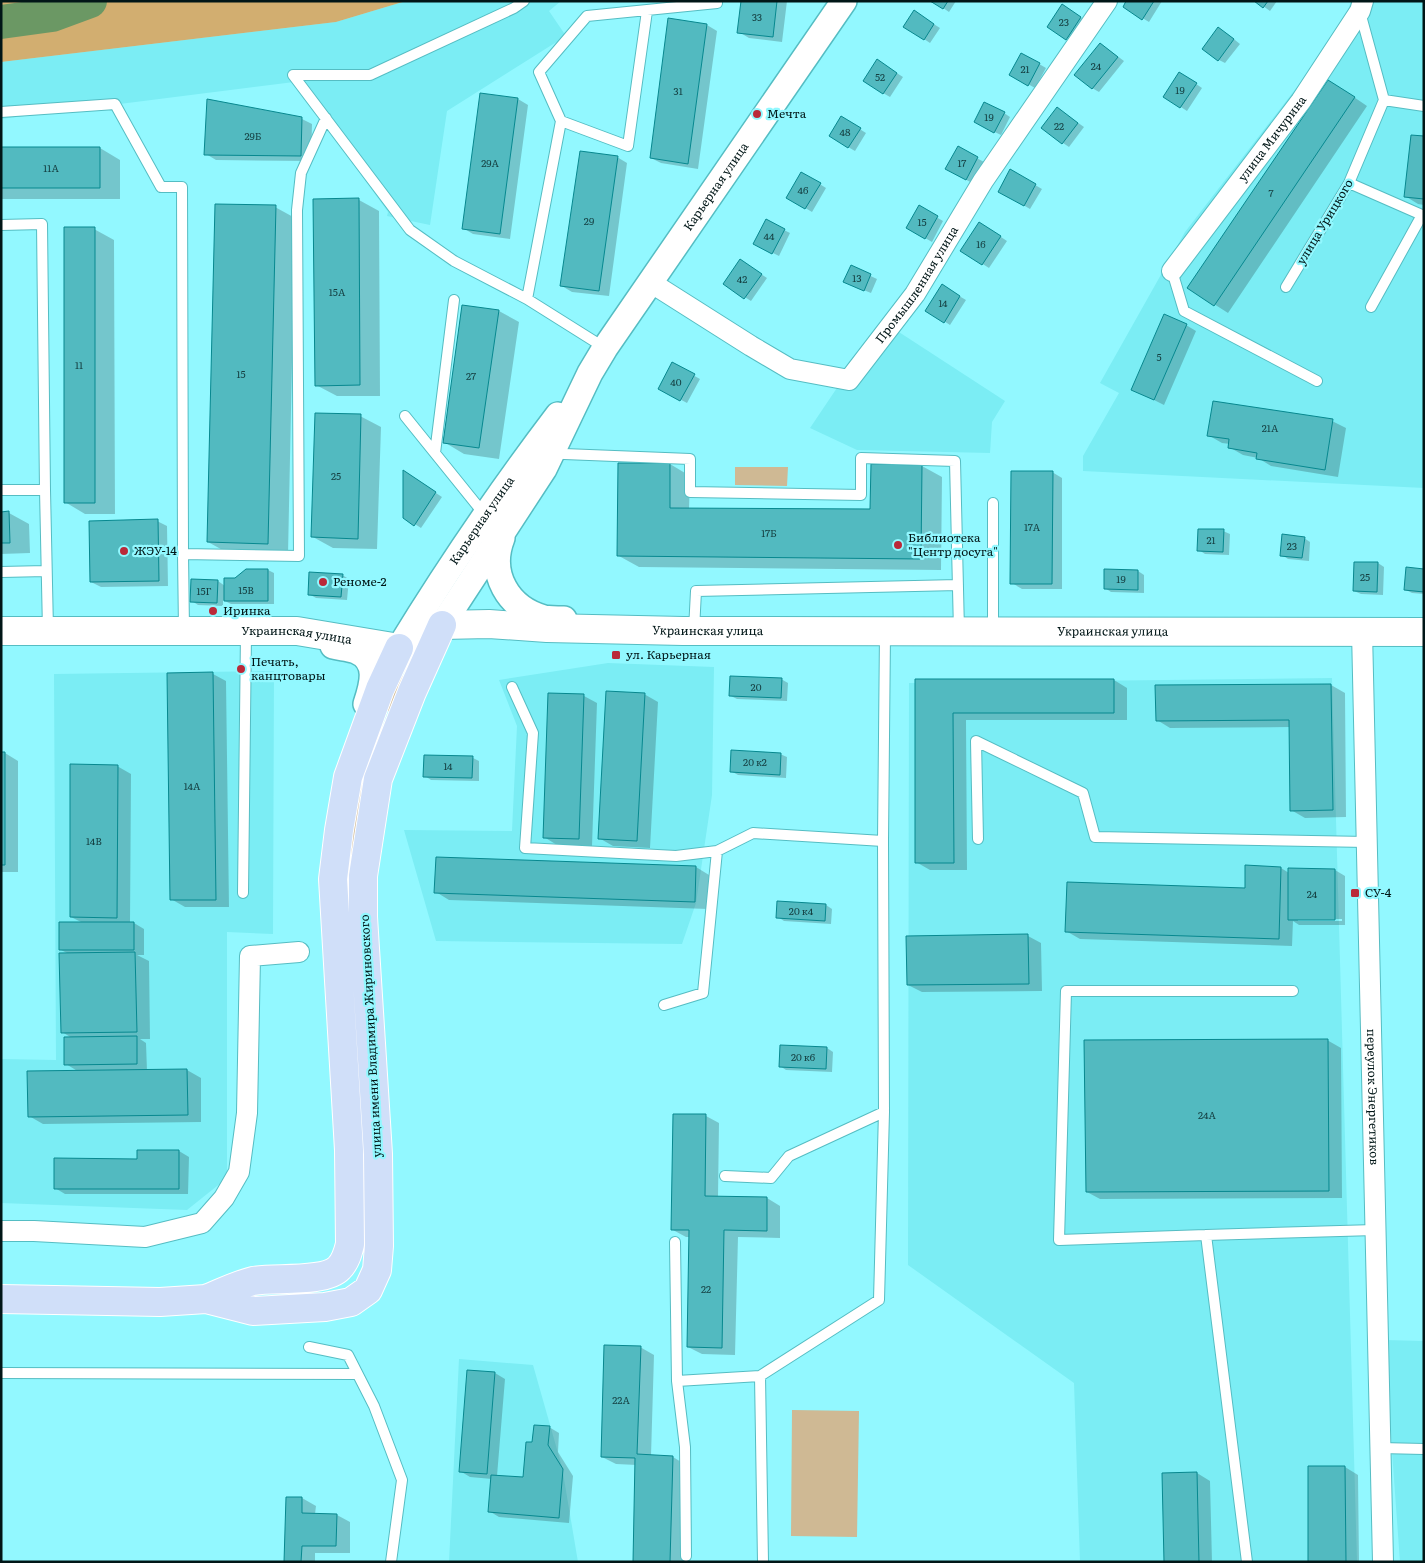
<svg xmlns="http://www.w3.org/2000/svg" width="1425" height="1563" font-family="Literata,serif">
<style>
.built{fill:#7bedf4}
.green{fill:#cfb994}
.forest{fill:#d2ae70}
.shadow{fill:#0003;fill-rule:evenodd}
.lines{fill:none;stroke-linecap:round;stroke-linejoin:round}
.river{stroke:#6b9864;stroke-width:34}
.building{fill:#52bac0;stroke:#07888f}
.service-casing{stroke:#55bdc3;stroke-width:12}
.minor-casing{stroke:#55bdc3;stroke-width:22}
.tertiary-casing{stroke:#55bdc3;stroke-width:28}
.secondary-casing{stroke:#55bdc3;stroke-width:30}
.primary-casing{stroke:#fff;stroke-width:30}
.service{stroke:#fff;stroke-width:10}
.minor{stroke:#fff;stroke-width:20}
.tertiary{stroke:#fff;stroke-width:25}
.secondary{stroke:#fff;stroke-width:28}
.primary{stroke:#d0dff9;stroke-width:28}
.poi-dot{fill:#ba2939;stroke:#92f8ff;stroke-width:2}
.labels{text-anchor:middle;stroke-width:4.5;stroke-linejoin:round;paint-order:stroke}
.number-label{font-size:10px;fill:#153f41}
.poi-label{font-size:12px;fill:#011617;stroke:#92f8ff;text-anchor:start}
.street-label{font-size:12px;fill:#011617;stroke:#92f8ff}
</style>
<rect width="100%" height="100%" fill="#92f8ff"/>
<path class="built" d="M406,1H561L549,11L566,36L447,111L430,225L387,216L388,212L294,82L1,119V62L336,22Z
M1351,1H1424V488L1083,471V456L1119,393L1100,383L1185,232L1341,30Z
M885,323L1005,401L992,422L990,453L857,450L810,428L847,373Z
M608,663L714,667L712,795L696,903L682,944L436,941L404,830L512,831L517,726L499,680Z
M274,671L273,934L227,932V1178L187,1210L1,1203V1059L56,1060L54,674Z
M1332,678L1357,1562H1080L1074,1383L908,1265L909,683Z
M1384,1340L1424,1341V1562H1400Z
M459,1359L533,1365L562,1467L578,1562H449Z"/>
<path class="green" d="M735,467H788L787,486L735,485Z
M401,675L405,678L391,712L385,710Z
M372,745L378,748L368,1195L359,1196L344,891L357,790Z
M792,1410L859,1411L857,1537L791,1536Z"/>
<path class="forest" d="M1,1H406L336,22L1,62Z"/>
<path class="shadow" d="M742,1H787L782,42L749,38L739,32Z
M933,1H956L949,12Z
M1128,1H1162L1149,22L1124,7Z
M1256,1H1277L1270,11Z
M1068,9L1087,22L1073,42L1048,27Z
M921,16L940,28L930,43L924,39Z
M707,25L717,31L698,169L661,163L651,158Z
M1225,32L1240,44L1225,63L1219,60Z
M1101,44L1124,61L1099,92L1092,88Z
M1022,54L1046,68L1035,88L1010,74Z
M884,65L903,77L890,97L883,93Z
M1186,77L1202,88L1187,111L1164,96Z
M1342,89L1367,106L1228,313L1189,288Z
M518,99L528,105L510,239L473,234L463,228Z
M1004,113L1010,117L1001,135L982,126Z
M1064,113L1084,127L1069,147L1063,143Z
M842,118L866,133L855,151L848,147Z
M302,119L312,124L311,161L216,160L206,154Z
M1424,138V205L1418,204L1405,196Z
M1,148H100L120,160V199H1Z
M958,148L984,162L972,183L947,169Z
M617,157L627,163L609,296L572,292L562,286Z
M1011,171L1042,189L1030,209L999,191Z
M802,173L826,188L812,212L787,197Z
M359,200L379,211L380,396H337L316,385Z
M275,207L295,218L288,555L228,553L208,542Z
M919,207L943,221L932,242L908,228Z
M986,227L1007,241L989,268L962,251Z
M94,229L114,240L115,514H85L65,502Z
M784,230L790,233L779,256L761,247Z
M746,264L767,278L751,301L724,284Z
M851,267L877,279L871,293L851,285Z
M942,286L966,300L950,325L927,310Z
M499,311L519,322L499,459L464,454L444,442Z
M1186,325L1196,331L1164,405L1132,389Z
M673,364L700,379L687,403L659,388Z
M360,416L381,427L377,549L333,548L313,537Z
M1332,421L1346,428L1338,477L1271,466L1258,458L1243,455L1229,447L1230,444L1222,443L1208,435Z
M670,464L690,476L689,509L872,510L922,466L942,477L941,570L639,567L619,556Z
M1052,472L1062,478V589H1022L1012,583Z
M410,476L442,497L421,528L404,517Z
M1,513H9L29,524L30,553L1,554Z
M157,521L167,526L168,586L101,587L91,582Z
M1223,531L1230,534L1229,555L1205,554L1199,550Z
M1304,538L1310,542L1309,561L1288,559L1282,555Z
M1378,563L1384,567L1383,595L1361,594L1354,591Z
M268,570L274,573V604H231L223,600V606L198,605L192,601L218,581L225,586L236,579Z
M1106,570L1138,571L1144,575V593L1111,592L1105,588Z
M1424,570V594L1412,593L1406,590Z
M342,575L349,579L347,600L316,598L309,594Z
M213,674L226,681L229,907H185L171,899Z
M781,679L788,683L787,701L737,699L731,696Z
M916,680H1114L1127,688V720H966L967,870H930L916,862Z
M1331,685L1345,693L1346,817L1305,818L1291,810L1290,727L1170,728L1157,720V687Z
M644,694L658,702L650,848L613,846L599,838Z
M584,696L597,703L592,846L557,845L544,837Z
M1,753H5L18,761V872H1Z
M780,754L787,757L786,778L738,775L731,771Z
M473,758L479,761V781L431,780L425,776Z
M117,766L131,774L130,923H134L144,929V955H137L149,961L150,1039H140L146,1043L147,1071L187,1070L201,1078V1122L43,1124L29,1116L79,1072L66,1064L72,1038L62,1032L69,954L61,950L83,923L71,917Z
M696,867L709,875L708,909L449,900L436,892Z
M1281,868L1289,873L1335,870L1345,876V925H1299L1293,921L1292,946L1080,939L1066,931L1246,889ZM1298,919H1342V921H1298Z
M826,905L832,909L831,924L784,921L778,917Z
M1028,936L1041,943L1042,991L922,992L908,985Z
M1327,1040L1341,1048L1342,1198L1100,1199L1087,1192Z
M781,1046L827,1048L833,1052L832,1072L786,1070L780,1066Z
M706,1116L719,1123L718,1197L767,1198L780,1206V1238L738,1237L735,1355L702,1354L688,1347L690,1237H686L673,1230Z
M179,1151L189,1157L188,1194H65L55,1188L139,1160Z
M640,1347L654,1355L651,1456L673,1457L686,1465L684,1562H634L637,1465L616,1464L602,1457Z
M495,1373L505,1379L497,1476L525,1479L533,1444L549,1427L559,1433L558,1452L573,1476L569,1523L499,1517L489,1511L492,1479L470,1477L460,1471Z
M1345,1467L1358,1475L1359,1562H1310Z
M1197,1473L1210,1481L1212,1562H1166Z
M287,1498H302L316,1506L315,1514L337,1515L350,1522V1553H315V1562H285Z"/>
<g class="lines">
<path class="river" d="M1,22L52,15L90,1"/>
</g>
<path class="building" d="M741,1H777L773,37L737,33Z
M930,1H948L943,9Z
M1126,1H1154L1142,20L1123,7Z
M1254,1H1268L1263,8Z
M1062,4L1081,17L1066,40L1047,27Z
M914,10L934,24L924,40L903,27Z
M668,18L707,24L688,164L650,158Z
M1218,27L1234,39L1218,61L1202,49Z
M1100,43L1118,57L1092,89L1074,75Z
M1021,53L1040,63L1028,86L1009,75Z
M877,59L897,73L883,94L863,81Z
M1179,72L1197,83L1180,108L1163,97Z
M1328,80L1355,97L1214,306L1187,288Z
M480,93L518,98L500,234L462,229Z
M207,99L302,117L301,156L204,155Z
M984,102L1005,112L994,133L974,122Z
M1057,107L1078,123L1062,144L1041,128Z
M841,116L861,128L848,148L829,136Z
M1411,135L1424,136V199L1404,197Z
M958,146L978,157L966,180L945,169Z
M1,147H100V188H1Z
M580,151L618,156L599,291L560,286Z
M1010,169L1036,184L1024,206L998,192Z
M801,172L821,183L805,209L786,198Z
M359,198L360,385L315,386L313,199Z
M215,204L276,205L268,544L207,542Z
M919,205L938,216L925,239L906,228Z
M766,219L785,229L772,254L753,244Z
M979,222L1001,236L982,265L960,251Z
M64,227H95V503H64Z
M740,259L762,274L744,299L723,284Z
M851,265L871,274L864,291L843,282Z
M942,284L960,296L944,323L925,311Z
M462,305L499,310L479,448L443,443Z
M1164,314L1187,324L1154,400L1131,390Z
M672,362L695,374L680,401L658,389Z
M1213,401L1333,419L1325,470L1256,459L1257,453L1228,448L1229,439L1207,436Z
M315,413L361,414L358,539L311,537Z
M618,463H670V508L870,509L871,464L922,465L921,559L617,556Z
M403,470L436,492L414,526L403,518Z
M1011,471H1053L1052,584H1010Z
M9,511L10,543H1V512Z
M158,519L159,581L90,582L89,521Z
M1198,529H1224L1223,552L1197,551Z
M1282,534L1305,537L1302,558L1280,556Z
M1354,562H1378L1377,592L1353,591Z
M1406,567L1424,569V592L1404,590Z
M246,569H268V601H224V578H235Z
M1104,569L1138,570V590L1104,589Z
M309,572L343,574L341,597L308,595Z
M191,579L218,580L217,603L190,602Z
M213,672L216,900H170L167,673Z
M730,676L782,678L781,698L729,696Z
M915,679H1114V713H953L954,863H915Z
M1331,684L1333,810L1290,811L1289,720L1156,721L1155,685Z
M606,691L645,693L637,841L598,839Z
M548,693L584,694L579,839L543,838Z
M731,750L781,753L780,775L730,772Z
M1,752H5V865H1Z
M424,755L473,756L472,778L423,777Z
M70,764L118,765L117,918L70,917Z
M436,857L696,866L695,902L434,893Z
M1245,865L1281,867L1279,939L1065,932L1067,882L1245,888Z
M1288,868L1335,869V920H1288Z
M777,901L826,904L825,921L776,918Z
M59,922H134V950H59Z
M1028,934L1029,984L907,985L906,936Z
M135,952L137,1032L61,1033L59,953Z
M137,1036V1064L64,1065V1037Z
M1328,1039L1329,1191L1086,1192L1084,1040Z
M780,1045L827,1047L826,1069L779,1067Z
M187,1069L188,1115L28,1117L27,1071Z
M673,1114H706L705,1196L767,1197V1231L724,1230L722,1348L687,1347L689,1230H671Z
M137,1150H179V1189H54V1158L137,1159Z
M604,1345L641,1346L637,1454L673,1456L670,1562H633L635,1458L601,1457Z
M467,1370L495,1372L487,1474L459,1472Z
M534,1425L550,1426L548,1445L563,1469L559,1518L488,1512L491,1475L523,1477L526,1442H532Z
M1308,1466H1345L1346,1562H1308Z
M1197,1472L1199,1562H1164L1162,1473Z
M286,1497H302V1513L337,1514L336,1546H302L301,1562H284Z"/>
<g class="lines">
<defs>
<path id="service" d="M1360,12L1384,100
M293,75L410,230L454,261L527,299L605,348
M293,75H370L514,8L524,1
M1384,100L1424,106
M1,112L115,104L161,187H182L183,554
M561,121L539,72L587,16L717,3V1
M1349,183L1422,215L1371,307
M1,225L42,224L45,490L48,630
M1172,271L1184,311L1317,381
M1286,287L1349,183L1384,100
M527,299L561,121L628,146L647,11
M405,416L480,509
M435,453L454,300
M564,454L690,459V492L861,495V458L955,461L959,631
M1,490H45
M993,503V631
M1,572L46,571
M184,630L183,554L299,556L297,210L301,173L326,118
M694,630L696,591L958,585
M512,687L533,733L525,848L676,856L717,851L753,833L883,841
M978,839L976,741L1083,793L1095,837L1367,842
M243,893L246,632
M664,1005L703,993L717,851
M725,1176L771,1178L789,1156L884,1112
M1206,1235L1059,1240L1066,991H1293
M675,1242L677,1381L685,1447L686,1556
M309,1347L348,1355L374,1406L402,1480L391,1562
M1,1373L357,1374
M760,1376L763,1562
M677,1381L760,1376L879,1300L884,1112L883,841L885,633
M1380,1448L1424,1449
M1247,1562L1206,1235L1375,1230"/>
<g id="minor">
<path id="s1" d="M1172,271L1301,101L1360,11L1363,1"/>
<path id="s2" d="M650,282L751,346L790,369L849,380L915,294L983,181L1107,1"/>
<path id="s3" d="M1362,631L1383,1562"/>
<path d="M1,1231H34L145,1237L202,1223L224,1198L239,1172L247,1113L250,956L299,952"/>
</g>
<g id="tertiary">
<path d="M502,538C488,574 508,608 544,618C550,619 557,619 564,619"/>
<path id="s4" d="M442,625L544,469L590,373L605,348L844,1"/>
<path d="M333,646C340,648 349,648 356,651C380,661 372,686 366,704"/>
<path id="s5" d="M399,648C448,568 501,490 558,415"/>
</g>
<g id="secondary">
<path id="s6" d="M1,631H297L399,648L412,646L428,630L442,625L489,624L547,628L683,631L1424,632"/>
</g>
<path id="primary" d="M1,1299L160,1302L206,1299L253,1311L325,1307L351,1302L368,1290L377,1270L379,1246L378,1154L363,917V876L378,779L412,692L442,625
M206,1299C221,1293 237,1285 253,1281C274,1277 325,1283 339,1268C346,1261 348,1252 350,1244L349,1150L333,879L339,830L348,777L380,689L399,648"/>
</defs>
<use href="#service" class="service-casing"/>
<use href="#minor" class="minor-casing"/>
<use href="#tertiary" class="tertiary-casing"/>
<use href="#secondary" class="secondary-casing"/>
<use href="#primary" class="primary-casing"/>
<use href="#service" class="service"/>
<use href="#minor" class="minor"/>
<use href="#tertiary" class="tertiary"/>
<use href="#secondary" class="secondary"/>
<use href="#primary" class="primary"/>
</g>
<g class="poi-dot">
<circle cx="757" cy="114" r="5"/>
<circle cx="898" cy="545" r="5"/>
<circle cx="124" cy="551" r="5"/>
<circle cx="323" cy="582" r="5"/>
<circle cx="213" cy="611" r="5"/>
<rect x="611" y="650" width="10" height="10" rx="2.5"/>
<circle cx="241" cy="669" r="5"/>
<rect x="1350" y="888" width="10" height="10" rx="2.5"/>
</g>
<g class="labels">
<g class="number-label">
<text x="757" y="21">33</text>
<text x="1064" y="26">23</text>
<text x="1096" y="70">24</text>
<text x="1025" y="73">21</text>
<text x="880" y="81">52</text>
<text x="1180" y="94">19</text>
<text x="678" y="95">31</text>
<text x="989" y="121">19</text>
<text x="1059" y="130">22</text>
<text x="845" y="136">48</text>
<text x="253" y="140">29Б</text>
<text x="490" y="167">29А</text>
<text x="962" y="167">17</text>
<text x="51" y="172">11А</text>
<text x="803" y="194">46</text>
<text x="1271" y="197">7</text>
<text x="589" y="225">29</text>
<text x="922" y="226">15</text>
<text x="769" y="240">44</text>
<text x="981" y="248">16</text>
<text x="857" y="282">13</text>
<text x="742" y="283">42</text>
<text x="337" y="296">15А</text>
<text x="943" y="307">14</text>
<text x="1159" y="361">5</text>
<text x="79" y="369">11</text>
<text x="241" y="378">15</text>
<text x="471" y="380">27</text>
<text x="676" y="386">40</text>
<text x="1270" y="432">21А</text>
<text x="336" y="480">25</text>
<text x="1032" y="531">17А</text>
<text x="769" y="537">17Б</text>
<text x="1211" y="544">21</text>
<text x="1292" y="550">23</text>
<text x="1365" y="581">25</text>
<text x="1121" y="583">19</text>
<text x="246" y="594">15В</text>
<text x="204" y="595">15Г</text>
<text x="756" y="691">20</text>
<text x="755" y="766">20 к2</text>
<text x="448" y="770">14</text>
<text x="192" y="790">14А</text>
<text x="94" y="845">14В</text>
<text x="1312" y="898">24</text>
<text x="801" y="915">20 к4</text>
<text x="803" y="1061">20 к6</text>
<text x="1207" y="1119">24А</text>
<text x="706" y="1293">22</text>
<text x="621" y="1404">22А</text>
</g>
<g class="poi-label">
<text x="767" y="118">Мечта</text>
<text x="908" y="542">Библиотека<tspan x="908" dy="14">"Центр досуга"</tspan></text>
<text x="134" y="555">ЖЭУ-14</text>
<text x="333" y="586">Реноме-2</text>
<text x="223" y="615">Иринка</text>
<text x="626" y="659">ул. Карьерная</text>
<text x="251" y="666">Печать,<tspan x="251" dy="14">канцтовары</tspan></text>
<text x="1365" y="897">СУ-4</text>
</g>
<g class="street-label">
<text dy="4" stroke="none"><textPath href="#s1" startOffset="166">улица Мичурина</textPath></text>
<text dy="4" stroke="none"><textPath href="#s4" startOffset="518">Карьерная улица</textPath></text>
<text transform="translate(1325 222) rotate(-59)" y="4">улица Урицкого</text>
<text dy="4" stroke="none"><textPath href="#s2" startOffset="342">Промышленная улица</textPath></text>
<text dy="4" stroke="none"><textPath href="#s5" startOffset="152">Карьерная улица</textPath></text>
<text dy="4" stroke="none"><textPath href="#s6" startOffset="716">Украинская улица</textPath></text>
<text dy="4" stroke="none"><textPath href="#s6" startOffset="1121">Украинская улица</textPath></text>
<text dy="4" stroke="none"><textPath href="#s6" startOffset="296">Украинская улица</textPath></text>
<text transform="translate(371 1036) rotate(-93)" y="4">улица имени Владимира Жириновского</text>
<text dy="4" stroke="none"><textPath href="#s3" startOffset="466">переулок Энергетиков</textPath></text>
</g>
</g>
<rect width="1425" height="1563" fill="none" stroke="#011617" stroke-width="5"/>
</svg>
